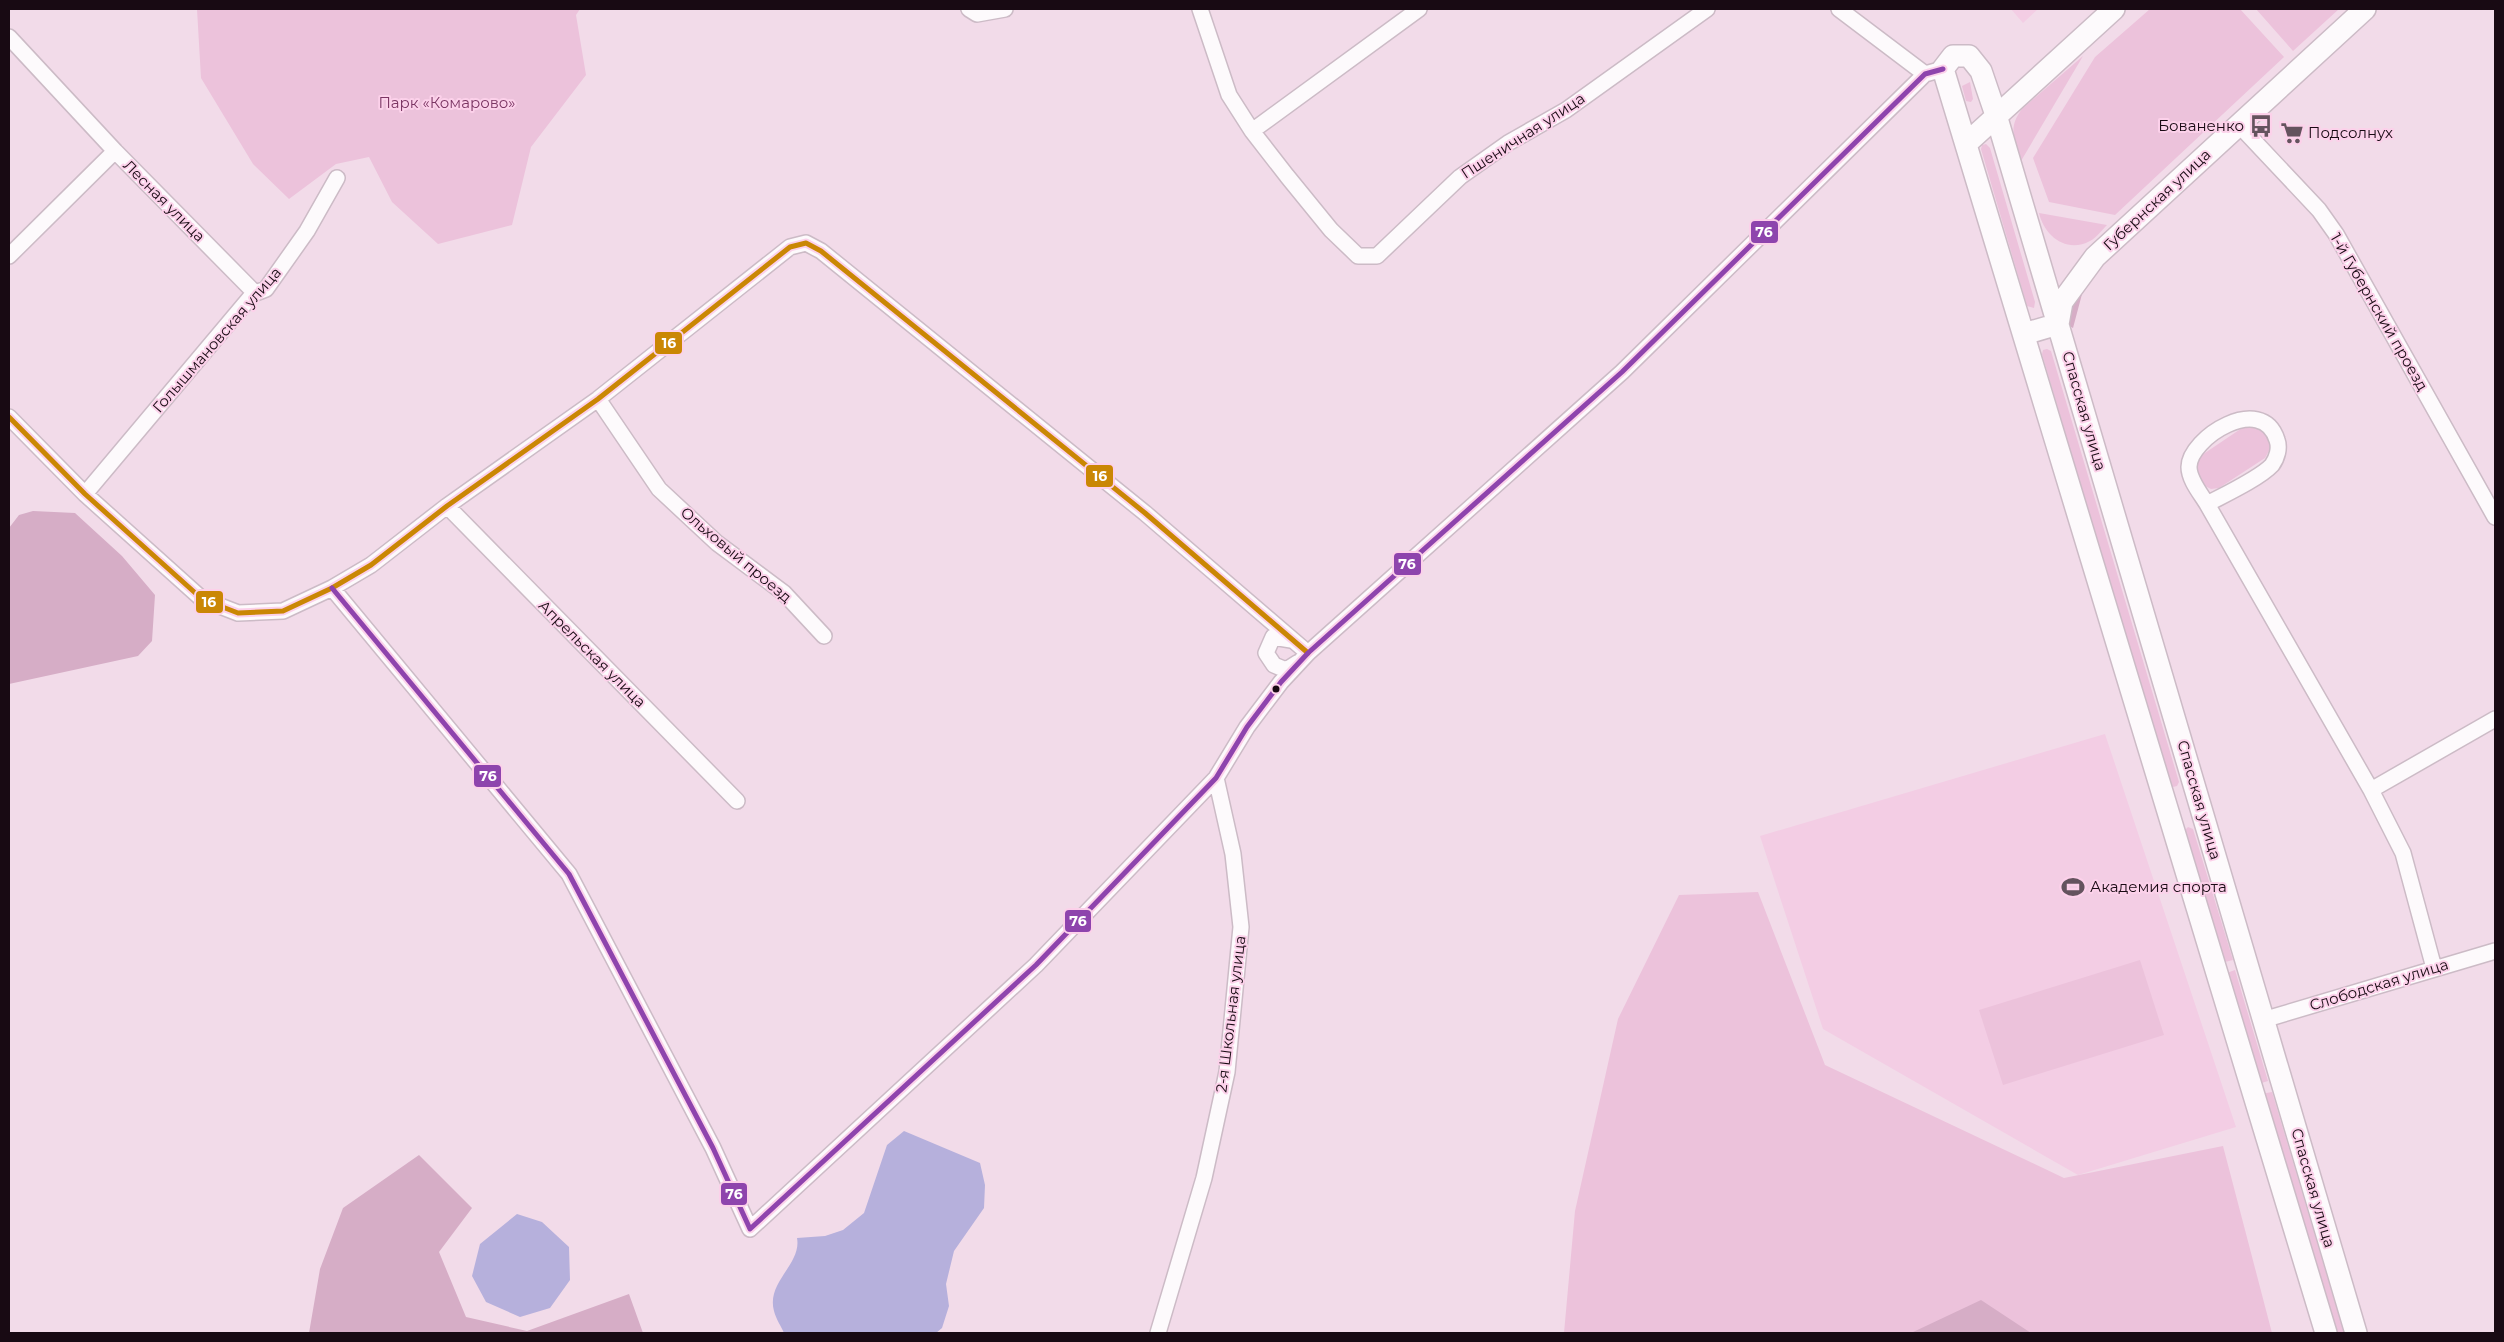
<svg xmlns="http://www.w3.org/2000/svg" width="2504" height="1342" font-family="Montserrat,sans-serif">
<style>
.built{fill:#f3cde4}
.green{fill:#ecc2db}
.forest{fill:#d6adc6}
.water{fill:#b6b0dc}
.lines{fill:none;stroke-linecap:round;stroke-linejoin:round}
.street-casing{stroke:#ccbbc6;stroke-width:18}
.secondary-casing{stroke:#ccbbc6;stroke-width:24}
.street{stroke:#fdfafc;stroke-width:15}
.secondary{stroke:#fdfafc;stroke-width:21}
.bus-1-casing{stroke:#fcd1ea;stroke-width:9}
.bus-2-casing{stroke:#fcd1ea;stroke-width:9}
.bus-1{stroke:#ca8704;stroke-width:5}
.bus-2{stroke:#8e44ad;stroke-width:5}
.bus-dot{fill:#180a13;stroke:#fcd1ea;stroke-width:2}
.labels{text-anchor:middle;stroke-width:4;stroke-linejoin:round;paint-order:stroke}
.park-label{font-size:15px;fill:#7b3563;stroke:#fcd1ea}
.poi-label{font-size:15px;fill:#180a13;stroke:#fcd1ea;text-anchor:start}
.street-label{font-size:15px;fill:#180a13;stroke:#fcd1ea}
.line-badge{stroke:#fcd1ea;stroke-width:2}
.badge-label{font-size:14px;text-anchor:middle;font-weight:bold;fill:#fff}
</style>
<rect width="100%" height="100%" fill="#f2dbe9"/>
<path class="built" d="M2011,9H2038L2023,23Z
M2105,734L2236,1127L2078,1175L1823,1029L1760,836Z"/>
<path class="green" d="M197,9H580L576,15L586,75L531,147L512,225L438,244L392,202L369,157L336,164L289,199L253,164L201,78Z
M2150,9H2240L2284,57L2115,215L2049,202L2033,158L2095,57Z
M2256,9H2339L2293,51Z
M2083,56L2021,161C2015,139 2007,129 2022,109Z
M1970,82L1973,99L1971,102L1966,101L1962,86Z
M1986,144L1990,148L2035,302L2034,308L2027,306L1981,149L1982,145Z
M2039,213L2107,225C2102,230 2096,238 2090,241C2066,254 2044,235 2039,213Z
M2047,349L2051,351L2179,782L2177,786L2173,787L2169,784L2042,354L2043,350Z
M2252,425L2266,430L2272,445L2265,458L2219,488L2211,489L2199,483L2194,470L2199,457L2242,428Z
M2188,827L2193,829L2233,960L2221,963L2183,832Z
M1758,892L1825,1065L2064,1178L2223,1146L2272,1333H1564L1575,1211L1618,1019L1679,895Z
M2140,960L2164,1035L2003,1085L1979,1010Z
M2235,970L2268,1081L2258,1084L2224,974Z
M2272,1092L2344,1333H2333L2261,1094Z"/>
<path class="forest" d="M2086,279L2073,328L2064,323L2071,296Z
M33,511L75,513L122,556L155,595L152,641L138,656L9,684V528L19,515Z
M419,1155L472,1208L439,1252L466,1317L527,1331L629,1294L643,1333H309L320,1269L343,1208Z
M1981,1300L2031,1333H1911Z"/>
<path class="water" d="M904,1131L980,1163L985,1185L984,1208L954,1251L946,1284L949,1306L942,1328L936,1333H784C781,1326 776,1319 774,1311C766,1282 802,1264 797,1238L825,1236L843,1230L864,1213L887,1145Z
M517,1214L542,1222L569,1247L570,1280L550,1308L520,1317L486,1302L472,1276L480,1244Z"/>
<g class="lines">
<defs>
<path id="street" d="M969,9L977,14L1005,9
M1200,9L1229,95L1252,131L1287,176L1331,230L1358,256H1377L1460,177L1508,143L1566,110L1707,9
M1839,9L1925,74
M9,37L115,151
M2239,125L2319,210L2336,234L2495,517
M1252,131L1419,9
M9,256L115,151L255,293
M598,399L659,489L717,543L784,593L824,636
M9,417L85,494L202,599L238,613L283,611L332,588L371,565L447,506L598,399L790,247L806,243L821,251L1145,513L1308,653
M85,494L253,294L266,289L307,231L337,178
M2207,504C2201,494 2189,480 2189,467C2189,438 2262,392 2277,440C2280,448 2277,458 2272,465C2260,478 2224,495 2207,504L2371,790L2403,853L2434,968
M447,506L737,801
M332,588L569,874L713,1148L750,1229L1036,965L1216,778L1247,727L1281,682L1308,653L1622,372L1925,74L1943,69
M1291,640L1273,637L1266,653L1274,665L1286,670L1297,663
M2371,790L2495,719
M2263,1020L2495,951
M1158,1333L1204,1178L1227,1072L1241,927L1233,854L1216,778"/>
<path id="secondary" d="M1967,143L2114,9
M2024,334L2058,324L2062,302L2095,257L2365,9
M2326,1333L1943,69L1953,56H1969L1981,71L1996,115L2356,1333"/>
</defs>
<use href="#street" class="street-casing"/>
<use href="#secondary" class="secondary-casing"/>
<use href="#street" class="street"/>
<use href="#secondary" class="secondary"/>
<defs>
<path id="bus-1" d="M9,417L85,494L202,599L238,613L283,611L332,588L371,565L447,506L598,399L790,247L806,243L821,251L1145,513L1308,653"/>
<path id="bus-2" d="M332,588L569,874L713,1148L750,1229L1036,965L1216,778L1247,727L1281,682L1308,653L1622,372L1925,74L1943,69"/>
</defs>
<use href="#bus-1" class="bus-1-casing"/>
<use href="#bus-2" class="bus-2-casing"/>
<use href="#bus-1" class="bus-1"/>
<use href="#bus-2" class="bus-2"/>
</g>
<defs>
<symbol id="bus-bare" viewBox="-9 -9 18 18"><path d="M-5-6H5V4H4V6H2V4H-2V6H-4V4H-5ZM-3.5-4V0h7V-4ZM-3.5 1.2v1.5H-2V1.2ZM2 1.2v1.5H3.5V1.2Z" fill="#64535e" stroke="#fcd1ea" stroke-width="2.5" paint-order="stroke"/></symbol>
<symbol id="supermarket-bare" viewBox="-9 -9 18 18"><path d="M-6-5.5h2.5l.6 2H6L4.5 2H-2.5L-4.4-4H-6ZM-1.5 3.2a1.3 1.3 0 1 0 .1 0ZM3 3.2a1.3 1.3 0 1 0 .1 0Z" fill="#64535e" stroke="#fcd1ea" stroke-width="2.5" paint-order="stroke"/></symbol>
<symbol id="stadium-bare" viewBox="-9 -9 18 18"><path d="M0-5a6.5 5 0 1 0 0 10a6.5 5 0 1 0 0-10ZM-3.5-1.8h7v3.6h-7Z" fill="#64535e" stroke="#fcd1ea" stroke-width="2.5" paint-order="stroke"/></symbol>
</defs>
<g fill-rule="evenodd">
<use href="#bus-bare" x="2245" y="110" width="32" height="32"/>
<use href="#supermarket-bare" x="2276" y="117" width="32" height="32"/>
<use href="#stadium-bare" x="2057" y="871" width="32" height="32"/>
</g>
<circle class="bus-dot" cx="1276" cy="689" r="4.5"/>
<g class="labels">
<g class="park-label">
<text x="447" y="108">Парк «Комарово»</text>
</g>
<g class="poi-label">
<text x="2244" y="131" text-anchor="end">Бованенко</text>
<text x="2308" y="138">Подсолнух</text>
<text x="2090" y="892">Академия спорта</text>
</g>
<g class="street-label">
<text transform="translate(1523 136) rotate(-33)" y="5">Пшеничная улица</text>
<text transform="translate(2157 200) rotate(-43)" y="5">Губернская улица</text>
<text transform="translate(164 201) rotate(45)" y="5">Лесная улица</text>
<text transform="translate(2379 312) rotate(60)" y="5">1-й Губернский проезд</text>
<text transform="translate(217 340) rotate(-49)" y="5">Голышмановская улица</text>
<text transform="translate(2084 411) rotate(74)" y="5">Спасская улица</text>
<text transform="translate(736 555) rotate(40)" y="5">Ольховый проезд</text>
<text transform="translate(592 654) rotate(45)" y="5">Апрельская улица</text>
<text transform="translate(2199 800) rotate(74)" y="5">Спасская улица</text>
<text transform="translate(2379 985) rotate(-17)" y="5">Слободская улица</text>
<text transform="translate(1231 1014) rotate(-83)" y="5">2-я Школьная улица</text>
<text transform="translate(2313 1188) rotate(74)" y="5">Спасская улица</text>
</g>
</g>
<g class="line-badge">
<rect x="1750" y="220" width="29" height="24" rx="5" fill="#8e44ad"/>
<rect x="654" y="331" width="29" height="24" rx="5" fill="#ca8704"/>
<rect x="1085" y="464" width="29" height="24" rx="5" fill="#ca8704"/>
<rect x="1393" y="552" width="29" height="24" rx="5" fill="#8e44ad"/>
<rect x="195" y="590" width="29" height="24" rx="5" fill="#ca8704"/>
<rect x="473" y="764" width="29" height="24" rx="5" fill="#8e44ad"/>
<rect x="1064" y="909" width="28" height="24" rx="5" fill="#8e44ad"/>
<rect x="720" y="1182" width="28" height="24" rx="5" fill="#8e44ad"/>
</g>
<g class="badge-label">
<text x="1764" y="237">76</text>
<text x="669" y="348">16</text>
<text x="1100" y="481">16</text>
<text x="1407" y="569">76</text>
<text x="209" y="607">16</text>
<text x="488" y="781">76</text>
<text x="1078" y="926">76</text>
<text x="734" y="1199">76</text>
</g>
<rect width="2504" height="1342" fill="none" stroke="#180a13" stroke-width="20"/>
</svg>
